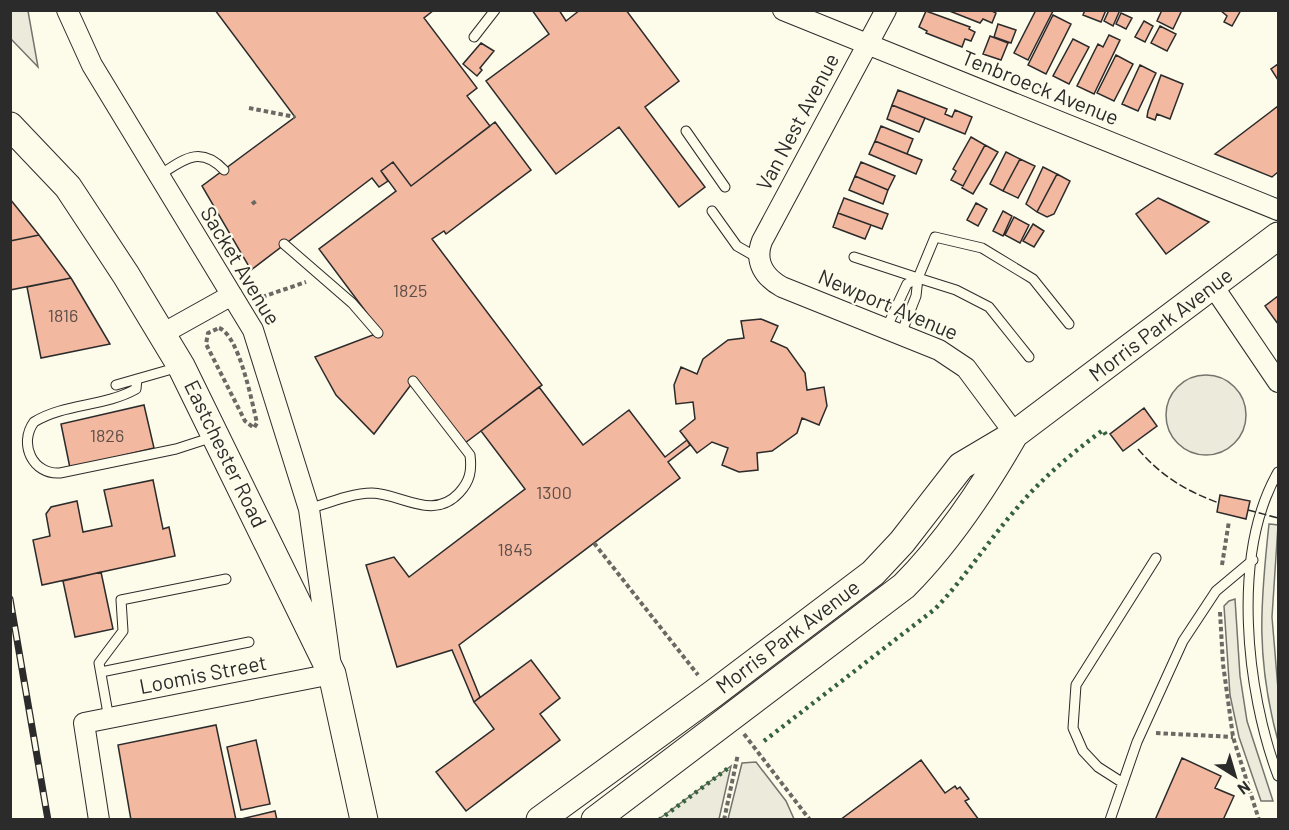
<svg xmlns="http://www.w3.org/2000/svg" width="1289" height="830" font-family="Barlow,sans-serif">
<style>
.green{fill:#ecebdb;stroke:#74746e;stroke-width:1.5}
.parking{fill:#eceadb;stroke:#74746e;stroke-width:1.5}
.building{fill:#f2b8a0;stroke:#2b2b2b;stroke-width:1.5}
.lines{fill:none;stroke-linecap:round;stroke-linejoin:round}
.lane-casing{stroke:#2b2b2b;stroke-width:11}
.street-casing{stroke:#2b2b2b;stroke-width:22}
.secondary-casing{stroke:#2b2b2b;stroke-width:29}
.path{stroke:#6a6964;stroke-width:4;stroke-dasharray:4.5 3;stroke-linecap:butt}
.lane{stroke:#fdfbea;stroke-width:9}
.street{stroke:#fdfbea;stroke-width:20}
.secondary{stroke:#fdfbea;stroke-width:27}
.rail-casing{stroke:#2b2b2b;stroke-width:7}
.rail{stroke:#fdfbea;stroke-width:4.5;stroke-dasharray:14;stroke-linecap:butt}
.hedge{stroke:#34623c;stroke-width:4.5;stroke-dasharray:3 4.5;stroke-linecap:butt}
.fence{stroke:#2b2b2b;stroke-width:1.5;stroke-dasharray:8 3;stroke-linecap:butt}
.labels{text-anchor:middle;stroke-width:4.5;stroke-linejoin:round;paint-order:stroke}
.number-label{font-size:18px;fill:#5d4e48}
.street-label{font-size:21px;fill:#2b2b2b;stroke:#fdfbea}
</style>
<rect width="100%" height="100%" fill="#fdfbea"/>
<path class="green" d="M1166 415a40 40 0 1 1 80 0a40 40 0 1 1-80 0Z
M1269,524L1278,525L1272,617L1278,689V741C1256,660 1260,606 1269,524Z
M1235,599L1240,676L1247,721L1273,801H1261L1239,737L1230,695L1224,606L1229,601Z
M756,762L786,801L794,819H728L742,763Z
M731,766L719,819H659Z"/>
<path class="parking" d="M10,11H28L38,67L11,39Z"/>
<path class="building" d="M215,10H434L424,18L477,88L467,96L490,126L411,186L393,162L381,171L388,181L379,187L372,178L251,270L202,186L295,117Z
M532,10H559L566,21L580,10H626L679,81L645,107L705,187L679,207L619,127L556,174L486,81L549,34Z
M947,10H990L996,13L992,23L983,19L980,23Z
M1036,10L1053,11L1028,60L1014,53Z
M1085,10H1106L1101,22L1083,15Z
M1109,10H1120L1113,26L1104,21Z
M1162,10H1182L1173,29L1157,21Z
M1220,10H1241L1232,26L1224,22L1227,16Z
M926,11L970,27L969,29L975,32L971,41L965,39L962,47L926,33L927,31L919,27Z
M1121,13L1132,18L1126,29L1116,24Z
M1053,15L1071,24L1046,74L1028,65Z
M1144,21L1153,26L1145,42L1135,37Z
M998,24L1016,30L1011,43L994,37Z
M1160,26L1176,34L1167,51L1151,43Z
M1109,35L1120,40L1094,94L1077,86L1098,44L1103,47Z
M990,36L1008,43L1001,60L983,54Z
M1073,39L1089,47L1069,84L1053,76Z
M481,43L494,51L480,68L482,70L477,76L463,64Z
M1116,55L1133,64L1114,101L1097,93Z
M1278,64V80L1271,69Z
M1140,65L1156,73L1138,111L1122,104Z
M1161,75L1183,84L1170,119L1157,114L1155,120L1147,117L1148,111Z
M898,90L947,109L945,114L952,117L955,110L972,117L965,134L892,105Z
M892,105L925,118L919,132L887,119Z
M1278,106V172L1272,177L1215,154Z
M495,122L531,170L446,234L444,231L432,239L542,385L465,443L416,378L374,434L336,395L315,357L381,332L319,249L396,191L381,171L393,162L411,186Z
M881,126L913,139L907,154L875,141Z
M971,137L985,145L963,186L951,180L956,171L953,169Z
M875,141L922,160L916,174L869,154Z
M985,145L998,152L973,194L962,188Z
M1006,152L1020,159L1003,191L990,184Z
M1020,159L1035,166L1018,198L1003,191Z
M861,162L895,176L888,190L855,176Z
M1043,167L1057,174L1037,212L1026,204Z
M1057,174L1070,181L1054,214L1047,217L1037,212Z
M855,176L888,190L883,204L849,190Z
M844,198L888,214L882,229L838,213Z
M1158,198L1209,222L1166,254L1136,214Z
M10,199L39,235L10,241Z
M976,203L987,209L978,226L967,220Z
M1003,211L1012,216L1003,236L993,231Z
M838,213L871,225L865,239L833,227Z
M1014,217L1029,225L1020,243L1005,235Z
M1033,224L1044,231L1034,247L1023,241Z
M39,235L71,278L10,290V241Z
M71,278L110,344L41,358L27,287Z
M1278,296V324L1265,306Z
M761,319L778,326L771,341L787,348L805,373L807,390L824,387L827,406L819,425L802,418L797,433L772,451L757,453L758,470L739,472L722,465L728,448L712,442L697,453L680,431L695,419L693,402L676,404L674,385L681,367L697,374L703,359L728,340L744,338L741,321Z
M539,387L583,445L629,410L665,457L687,440L690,445L668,462L680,478L459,645L480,697L474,702L452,650L397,667L366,565L394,557L409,577L525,489L481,431Z
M144,405L154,448L70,468L61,424Z
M1144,408L1157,426L1123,451L1110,434Z
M153,480L163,529L169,527L175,556L42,585L33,540L50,536L46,514L51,507L77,501L83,532L112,526L104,490Z
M1220,495L1250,501L1246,519L1217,512Z
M101,572L113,629L75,637L63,581Z
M531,660L560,698L540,714L560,740L466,811L436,772L494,729L474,702Z
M216,725L236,820H131L118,745Z
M256,740L270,804L241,810L227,747Z
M1182,758L1221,776L1215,788L1234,796L1223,820H1155Z
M921,760L945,793L955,786L957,789L960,787L969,799L965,801L979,820H840Z
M275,811L277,820H237Z"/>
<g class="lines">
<defs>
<path id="lane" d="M474,37L495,10
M686,131L725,187
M158,176C182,161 199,144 224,170
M712,211L737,246L758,258
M284,244L352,303L378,333
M854,257L918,278L935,237L982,248L1033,279L1069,324
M918,278L956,290L989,307L1029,357
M886,329L907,284L918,278L916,296L901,334
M137,379L136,389C104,407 65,403 34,422C18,444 33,475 60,473L176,449L213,437
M116,385L179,367
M1278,472C1231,554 1246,691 1278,776
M309,509C328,503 352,493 372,493C402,494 433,521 459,493C470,481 472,471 470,455L413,381
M101,672L249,642
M109,719L99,663L123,631L121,600L226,579
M1123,783L1098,767L1083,751L1073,728L1076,685L1156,558
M1110,820L1137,742L1183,641L1216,591L1253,560"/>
<path id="street" d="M67,10L92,65L253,330L309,509L332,674L84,723L99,820
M783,10L1278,210
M886,10L762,241C754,262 764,277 782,287L939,350L966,368L1015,434
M1213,286L1278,382
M162,334L232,295"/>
<path id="secondary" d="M10,126L68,187L126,275L181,366L332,674L364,820
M540,820L713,694L873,573L902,542L961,466L1015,434L1278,236
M595,820L904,586C948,542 983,489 1014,435"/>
</defs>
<use href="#lane" class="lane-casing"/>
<use href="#street" class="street-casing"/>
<use href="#secondary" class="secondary-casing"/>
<path class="path" d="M249,108L295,117
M252,204L256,201
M262,297L306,282
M219,328C239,335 252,402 257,423L254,428L245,421L206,344L208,333Z
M594,543L698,675
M1222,565L1229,521
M1220,612L1223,664L1233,737L1259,820
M1156,733L1233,737
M744,734L810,820
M724,820L738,754"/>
<use href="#lane" class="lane"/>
<use href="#street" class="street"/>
<use href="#secondary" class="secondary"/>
<defs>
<path id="rail" d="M10,599L48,820"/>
</defs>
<use href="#rail" class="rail-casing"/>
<use href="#rail" class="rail"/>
<path class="hedge" d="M764,741L935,609C965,578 988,541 1017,508C1042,478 1071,454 1103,430L1106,435
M659,820L731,766"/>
<path class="fence" d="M1138,449C1161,476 1186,491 1219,503
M1248,510L1278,518"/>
</g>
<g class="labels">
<g class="number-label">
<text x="410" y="297">1825</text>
<text x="63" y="322">1816</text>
<text x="107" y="442">1826</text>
<text x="554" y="499">1300</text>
<text x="515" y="556">1845</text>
</g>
<g class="street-label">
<text transform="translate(1040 88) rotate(22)" y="7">Tenbroeck Avenue</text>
<text transform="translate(798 122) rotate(-62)" y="7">Van Nest Avenue</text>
<text transform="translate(240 266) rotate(59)" y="7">Sacket Avenue</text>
<text transform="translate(888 305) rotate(23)" y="7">Newport Avenue</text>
<text transform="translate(1161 325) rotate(-37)" y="7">Morris Park Avenue</text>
<text transform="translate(225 454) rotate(64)" y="7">Eastchester Road</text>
<text transform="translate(788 637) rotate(-37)" y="7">Morris Park Avenue</text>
<text transform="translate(203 675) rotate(-11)" y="7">Loomis Street</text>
</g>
</g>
<rect width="1289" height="830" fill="none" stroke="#2b2b2b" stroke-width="24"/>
<g transform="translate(1235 776) rotate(143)" stroke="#fdfbea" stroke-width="4.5" paint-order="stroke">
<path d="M0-4.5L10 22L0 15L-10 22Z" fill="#2b2b2b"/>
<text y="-9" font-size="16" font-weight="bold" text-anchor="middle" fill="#2b2b2b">N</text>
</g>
</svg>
